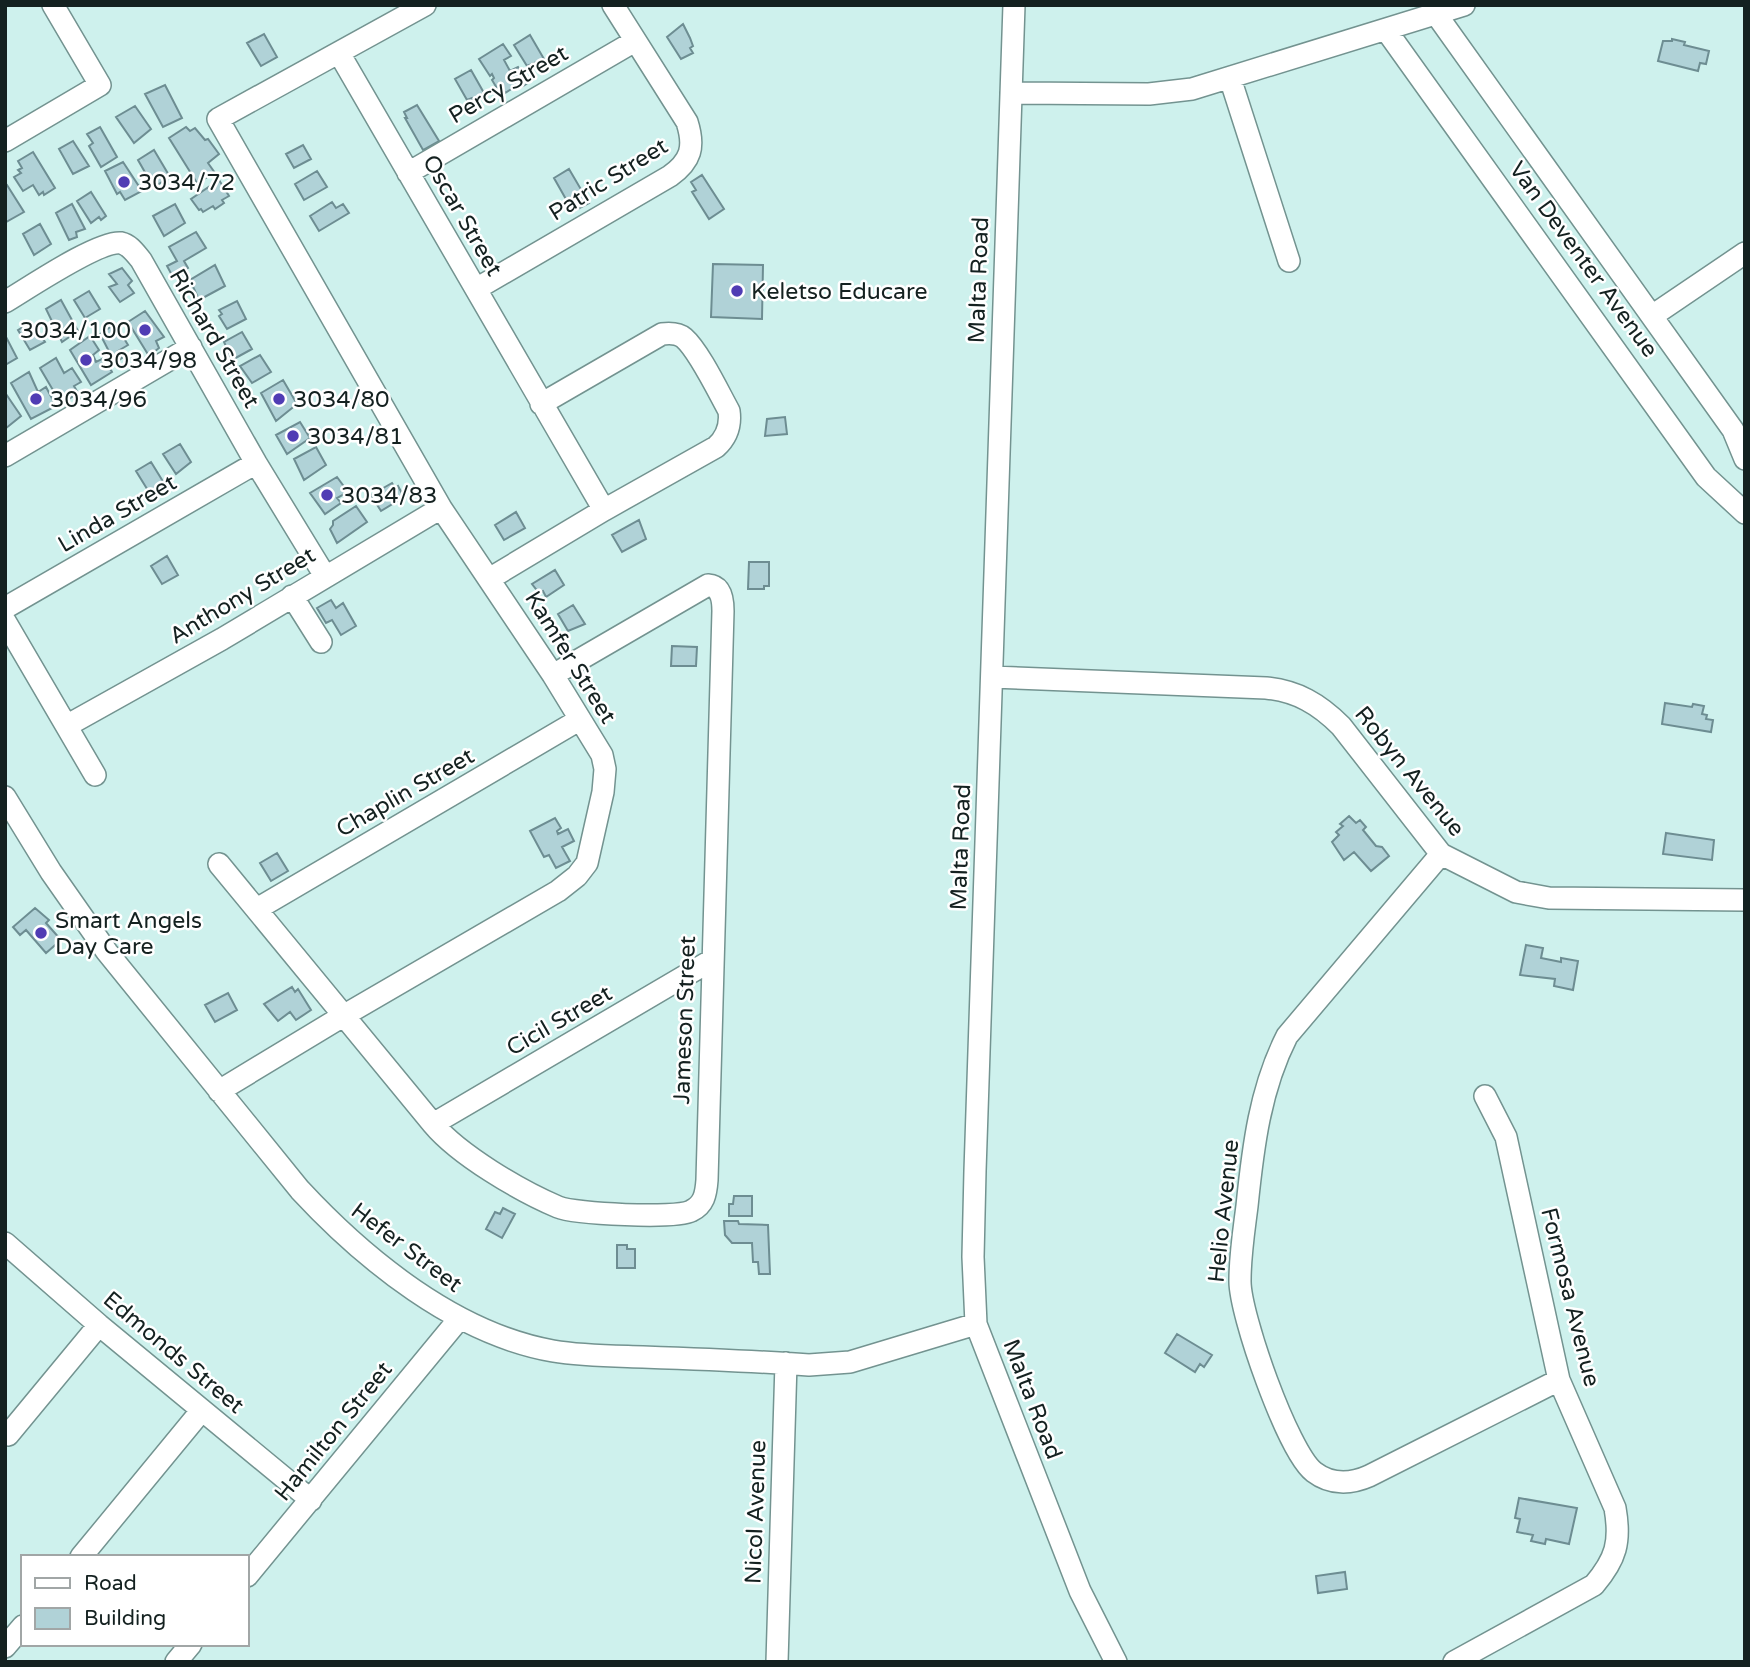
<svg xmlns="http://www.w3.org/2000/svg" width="1750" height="1667" font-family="'Varela Round',sans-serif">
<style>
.building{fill:#b0d2d7;stroke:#6d8d92;stroke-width:2}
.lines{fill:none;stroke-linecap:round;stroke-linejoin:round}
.minor-casing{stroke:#739390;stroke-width:24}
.minor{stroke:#fff;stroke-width:21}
.poi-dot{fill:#503cb4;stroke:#fff;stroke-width:2.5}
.labels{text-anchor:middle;stroke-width:5;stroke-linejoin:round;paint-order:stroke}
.street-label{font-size:23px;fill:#142120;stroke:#fff}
.poi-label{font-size:23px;fill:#142120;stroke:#fff;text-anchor:start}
</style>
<rect width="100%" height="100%" fill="#cef1ed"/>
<path class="building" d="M683,24L690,38L693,46L690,48L693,53L681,59L667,37Z
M264,34L277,57L261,66L247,43Z
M530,35L544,59L527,66L514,45Z
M1672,39L1685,42L1684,45L1709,51L1706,64L1700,63L1698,71L1658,61L1663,41H1672Z
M503,44L511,56L504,60L510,71L518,67L528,83L520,88L518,85L505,93L502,88L498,90L492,80L494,78L492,74L490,76L479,59Z
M471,70L484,93L473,100L472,98L467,100L455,79Z
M165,85L182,118L163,127L145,94Z
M417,105L439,141L423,150L405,118H407L404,112Z
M135,106L151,129L134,143L116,117Z
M100,127L117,157L101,167L89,146L93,143L87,134Z
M186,127L190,131L195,128L205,140L208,139L219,154L208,163L215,173L197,183L169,138Z
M73,141L89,166L73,174L59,149Z
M303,145L311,159L294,168L286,154Z
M154,150L170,177L157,185L154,178L150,181L138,160Z
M33,152L55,188L44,195L43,192L39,195L33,185L23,191L14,177L21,173L18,170L22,168L18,161Z
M123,162L142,191L125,200L120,192L117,194L105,171Z
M569,169L589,203L576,210L570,200L567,201L554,178Z
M317,171L327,187L304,200L295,184Z
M702,175L724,209L709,219L692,192L696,190L691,182Z
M219,180L229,196L222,200L224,203L215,209L213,206L203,212L201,209L199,210L191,199Z
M7,185L24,212L6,222L5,186Z
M91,192L106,216L101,220L99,217L91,223L77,201Z
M332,202L336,208L343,204L349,213L319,231L310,216Z
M72,204L85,229L76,232L77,237L69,240L56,213Z
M175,204L185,223L164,236L153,216Z
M40,224L51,244L34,255L23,234Z
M196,232L206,248L184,261L188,268L173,277L167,266L177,261L169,247Z
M713,264L763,265L762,319L711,317Z
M215,265L225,286L199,300L190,280Z
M122,268L132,281L128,285L134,293L120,302L109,287L117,284L109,274Z
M89,291L100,309L85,318L74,300Z
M61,300L78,331L62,342L46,309Z
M237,301L246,319L227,329L219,316L222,314L219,310Z
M145,311L164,337L156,341L159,348L149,356L128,322Z
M31,322L45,342L30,350L18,330Z
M115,324L128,345L118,351L122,358L115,363L100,334Z
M242,332L252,349L232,360L224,342Z
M5,335L17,358L5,365Z
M90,336L99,350L93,355L96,362L104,358L112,372L91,385L70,350Z
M260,355L271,372L252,383L240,366Z
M56,358L64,373L72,368L81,382L74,386L78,393L66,401L62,396L57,397L40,368Z
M29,372L38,392L46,387L56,406L31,419L11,383Z
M283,380L297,404L276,421L261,393Z
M6,394L21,416L5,429V394Z
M785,417L787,434L765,436L767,419Z
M300,422L310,438L287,454L276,435Z
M180,444L191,462L176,474L163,454Z
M316,447L326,465L304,480L294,459Z
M151,462L167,488L152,497L136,471Z
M337,477L348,492L337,498L341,503L325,514L310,493Z
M392,483L395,488L398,486L404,497L381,511L371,495Z
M356,506L367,522L337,543L330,529L333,525V521Z
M516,512L525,528L504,540L495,525Z
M639,520L646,539L622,552L612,535Z
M167,556L178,575L162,584L151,566Z
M749,562H769V586H764V589H748Z
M555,570L564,585L546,597L543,591L539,593L532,584Z
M331,600L336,608L343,603L356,626L341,635L332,620L326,623L317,608Z
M573,605L585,624L568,631L558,614Z
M672,646L697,647L696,666H671Z
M1665,703L1692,707L1693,704L1704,706L1702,714L1707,715L1706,719L1713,720L1711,732L1662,724Z
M1349,816L1356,823L1360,820L1366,827L1363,830L1376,846L1382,847L1389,856L1371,871L1354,852L1344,860L1332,842L1339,835L1336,832L1343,826L1340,824Z
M555,818L561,828L557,831L558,834L568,829L574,841L562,847L570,861L556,868L549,855L544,857L530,831Z
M1666,833L1714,840L1712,860L1663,854Z
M277,853L288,871L271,881L260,863Z
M35,908L49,920L46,923L61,940L46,953L26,930L20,935L13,927Z
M1526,945L1543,948L1541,958L1561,962V958L1578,961L1573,990L1554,986L1555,979L1520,975Z
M292,987L295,992L298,989L311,1010L296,1020L290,1012L278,1021L264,1004Z
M228,993L237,1010L215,1022L205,1005Z
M734,1196H752V1216H729V1204H733Z
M503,1208L515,1214L502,1238L486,1229L495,1212L500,1214Z
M724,1221H738L739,1224L768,1225L770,1274H759L758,1262H753L752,1243H732L725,1235Z
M617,1245H627V1249H635V1268H617Z
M1177,1334L1212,1355L1204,1367L1200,1364L1195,1372L1165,1353Z
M1519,1498L1577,1508L1569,1544L1546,1539L1545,1544L1531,1541L1533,1535L1517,1532L1520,1519L1515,1518Z
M1345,1572L1347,1589L1318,1593L1316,1576Z"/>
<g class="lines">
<defs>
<path id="minor" d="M1014,5L975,1171L973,1257L976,1324L1080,1591L1116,1662
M1436,14L1733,430L1745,459
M1386,30L1706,477L1745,513
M339,53L604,510L489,579
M1230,78L1289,261
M1011,93L1149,94L1192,89L1464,5
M5,141L100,85L53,5
M408,173L635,41
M476,289L670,176C691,161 695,147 687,122L613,5
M5,302C27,289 99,240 121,243C130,245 135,253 141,260L256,463L325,576
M1652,316L1745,253
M541,404L662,334C670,333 678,333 684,338C699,351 719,393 729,411C731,425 727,437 716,447L604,510
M5,456L191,347
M292,596L321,642
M5,608L256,463
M5,621L95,775
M992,677L1266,688C1297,691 1319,704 1341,726L1441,854L1516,892L1549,898L1745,900
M68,725L222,639L441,508
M5,797L51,872L107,952L300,1190C365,1260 456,1334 553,1351C582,1356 613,1356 643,1357C699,1359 754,1361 809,1365L850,1362L976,1324
M1441,854L1287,1036C1260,1089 1253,1147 1247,1206C1244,1230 1240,1255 1240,1280C1239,1313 1288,1452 1314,1472C1331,1485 1351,1484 1369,1476L1559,1380
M219,864L433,1124C459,1155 520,1191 558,1207C575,1214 676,1219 691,1211C704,1205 706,1194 707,1180L723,611C723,599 721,586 708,585L553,675
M257,909L579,720
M219,1091L343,1016L558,891L577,876L587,863L603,792L605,769L602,755L553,675L441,508L218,119L425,5
M433,1124L712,960
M5,1243L99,1325L311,1500
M8,1435L99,1325
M81,1557L202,1410
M247,1576L459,1319
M5,1647L23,1626
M176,1662L191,1644
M777,1662L786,1363
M1454,1662L1594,1585C1616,1559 1621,1542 1615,1508L1559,1380L1506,1137L1485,1096"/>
</defs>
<use href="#minor" class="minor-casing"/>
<use href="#minor" class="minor"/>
</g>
<g class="poi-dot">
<circle cx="124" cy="182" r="7"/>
<circle cx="737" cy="291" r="7"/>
<circle cx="145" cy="330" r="7"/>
<circle cx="86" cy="360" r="7"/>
<circle cx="36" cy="399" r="7"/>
<circle cx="279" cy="399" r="7"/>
<circle cx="293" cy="436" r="7"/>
<circle cx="327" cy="495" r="7"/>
<circle cx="41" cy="933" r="7"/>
</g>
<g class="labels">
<g class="street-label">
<text transform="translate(508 84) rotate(-30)" y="8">Percy Street</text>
<text transform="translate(608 179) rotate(-32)" y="8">Patric Street</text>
<text transform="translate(463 215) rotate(60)" y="8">Oscar Street</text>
<text transform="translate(1584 259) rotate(54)" y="8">Van Deventer Avenue</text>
<text transform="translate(978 280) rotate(-88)" y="8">Malta Road</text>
<text transform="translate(215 338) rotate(60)" y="8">Richard Street</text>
<text transform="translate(117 513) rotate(-30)" y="8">Linda Street</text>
<text transform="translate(242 595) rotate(-31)" y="8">Anthony Street</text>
<text transform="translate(571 657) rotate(58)" y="8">Kamfer Street</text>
<text transform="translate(1410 771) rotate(51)" y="8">Robyn Avenue</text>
<text transform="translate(405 792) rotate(-30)" y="8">Chaplin Street</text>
<text transform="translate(960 847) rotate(-88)" y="8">Malta Road</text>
<text transform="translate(559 1020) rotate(-30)" y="8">Cicil Street</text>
<text transform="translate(684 1020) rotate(-88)" y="8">Jameson Street</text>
<text transform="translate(1223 1211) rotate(-84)" y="8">Helio Avenue</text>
<text transform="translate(407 1247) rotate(37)" y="8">Hefer Street</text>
<text transform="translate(1571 1297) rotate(76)" y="8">Formosa Avenue</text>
<text transform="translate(174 1352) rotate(40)" y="8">Edmonds Street</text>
<text transform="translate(1033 1399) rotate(69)" y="8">Malta Road</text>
<text transform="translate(333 1431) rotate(-51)" y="8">Hamilton Street</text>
<text transform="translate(755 1512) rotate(-88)" y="8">Nicol Avenue</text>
</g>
<g class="poi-label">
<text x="138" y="190">3034/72</text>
<text x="751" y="299">Keletso Educare</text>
<text x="131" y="338" text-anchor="end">3034/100</text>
<text x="100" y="368">3034/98</text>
<text x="50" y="407">3034/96</text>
<text x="293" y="407">3034/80</text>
<text x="307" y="444">3034/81</text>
<text x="341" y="503">3034/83</text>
<text x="55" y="928">Smart Angels<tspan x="55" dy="26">Day Care</tspan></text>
</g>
</g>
<rect width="1750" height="1667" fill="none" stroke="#142120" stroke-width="14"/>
<rect x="21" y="1555" width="228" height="91" fill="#ffffff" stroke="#a1a6a6" stroke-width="2"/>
<rect x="35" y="1578" width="35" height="10" fill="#ffffff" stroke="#a1a6a6" stroke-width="2"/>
<text x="84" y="1590" font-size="21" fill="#142120">Road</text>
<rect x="35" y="1608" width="35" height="21" fill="#b0d2d7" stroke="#a1a6a6" stroke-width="2"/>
<text x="84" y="1625" font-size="21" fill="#142120">Building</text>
</svg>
